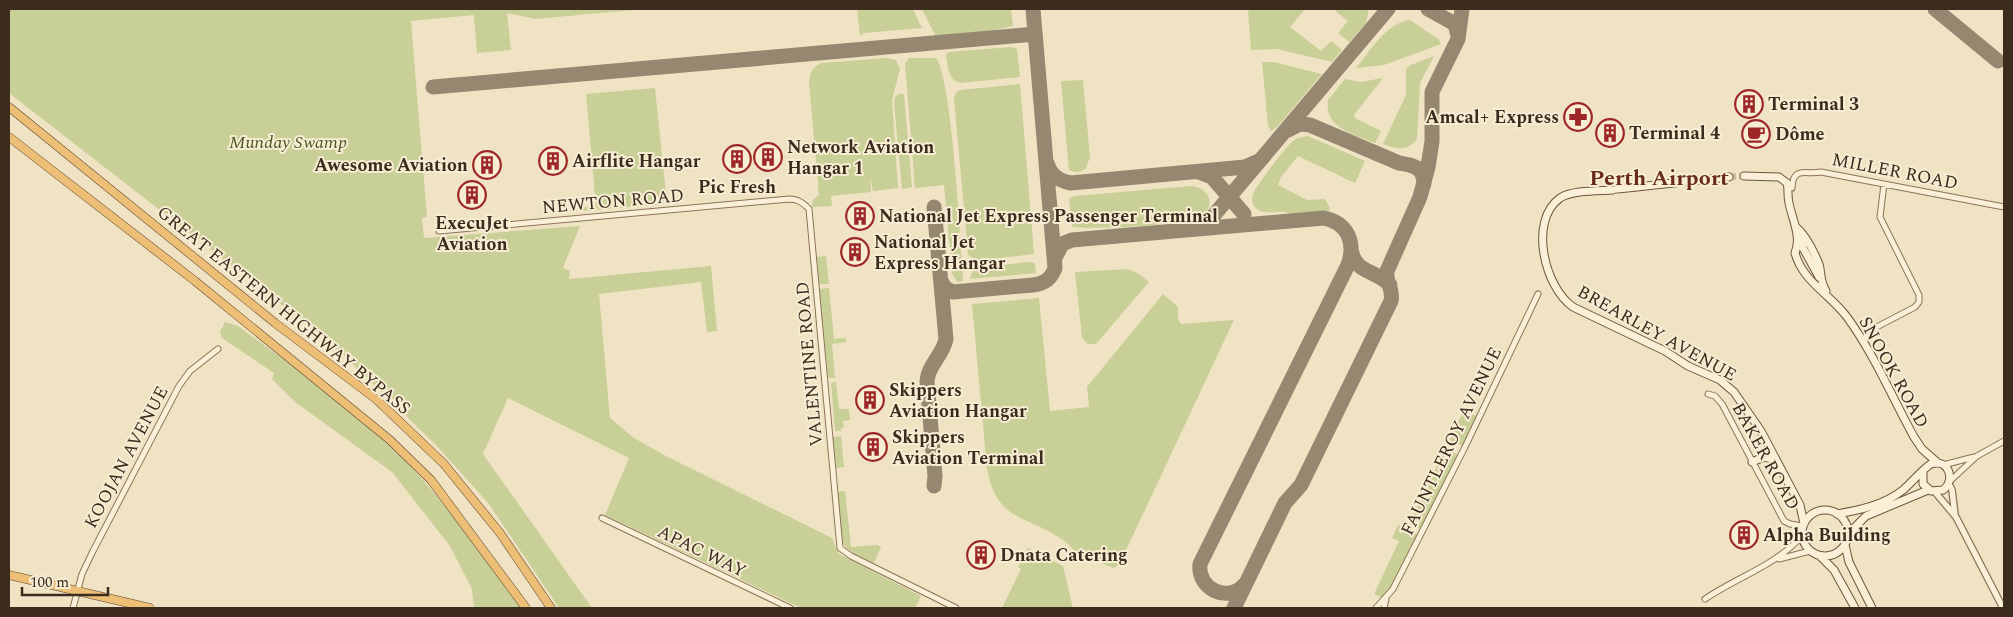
<svg xmlns="http://www.w3.org/2000/svg" width="2013" height="617" font-family="Spectral,serif">
<style>
.green{fill:#c8cf97}
.lines{fill:none;stroke-linecap:round;stroke-linejoin:round}
.taxiway{stroke:#968870;stroke-width:15}
.secondary-tunnel{stroke:#ccbea2;stroke-width:7;stroke-dasharray:7 3.5;stroke-linecap:butt}
.minor-casing{stroke:#8b7459;stroke-width:7}
.tertiary-casing{stroke:#8b7459;stroke-width:8}
.secondary-casing{stroke:#6d553c;stroke-width:9}
.trunk-casing{stroke:#59422d;stroke-width:9}
.minor{stroke:#faf0d7;stroke-width:5}
.tertiary{stroke:#faf0d7;stroke-width:5.5}
.secondary{stroke:#faf0d7;stroke-width:7}
.trunk{stroke:#ecbe76;stroke-width:8}
.labels{text-anchor:middle;stroke-width:4;stroke-linejoin:round;paint-order:stroke}
.poi-label{font-size:18px;font-weight:bold;fill:#3b2c1e;stroke:#f7edd3;text-anchor:start}
.park-label{font-size:18px;font-style:italic;fill:#4b5823;stroke:#f7edd3}
.street-label{font-size:18px;fill:#3b2c1e;stroke:#f7edd3}
.district-label{font-size:22px;font-weight:bold;fill:#692c1b;stroke:#f7edd3}
</style>
<rect width="100%" height="100%" fill="#f0e3c3"/>
<path class="green" d="M9,9H645L535,19L507,13L511,50L477,53L474,15L411,21L427,217L422,218L424,238L580,226L563,268L570,271L569,279L711,266L717,331L707,332L701,282L599,294L610,418L634,438L666,456L832,538L839,554L921,596L915,608H801L605,515L629,458L508,398L483,454L592,608H559L489,504L436,445L331,343L9,93Z
M857,9H913L922,28L864,33L860,36Z
M922,9L1011,10L1013,26L994,30L936,37Z
M1248,9H1305L1290,27L1321,51L1331,41L1342,50L1332,62L1277,49L1251,50Z
M1333,9H1369L1366,23L1349,42L1338,33L1348,21Z
M1410,20L1438,39L1441,44L1384,65L1356,68C1371,50 1386,23 1410,20Z
M1011,47L1017,49L1020,77L960,83C948,80 948,66 946,56L948,52Z
M1434,56L1420,83L1417,139C1406,152 1397,149 1383,144L1406,95V69L1411,65Z
M887,58L896,60L900,69L892,100L898,188L873,191L870,177L871,192L831,196L832,206L812,207L813,200L819,195L809,83C810,74 812,66 822,63Z
M909,58H936C952,77 961,247 963,281L957,282L952,273L944,185L915,188L905,64Z
M1262,62H1274L1322,74L1277,127L1271,131L1268,125Z
M1383,78L1354,115L1355,118L1381,131L1375,143C1353,134 1324,128 1328,100L1345,79L1361,82Z
M1083,80L1090,157L1086,168C1080,173 1075,173 1069,170L1061,81Z
M1020,84L1034,254L975,261L968,254L954,98L956,92L961,90Z
M655,88L667,204L580,211L579,208L596,206L586,94Z
M899,94H904L912,187L902,189L894,103L895,97Z
M1308,136L1365,161L1355,183L1298,156L1281,177L1278,185L1307,200L1325,199L1330,208L1329,211L1290,214C1280,208 1265,217 1256,208C1252,205 1251,199 1253,194C1259,182 1283,150 1293,141C1297,137 1303,137 1308,136Z
M1192,186C1218,191 1213,215 1192,220C1179,223 1166,223 1153,225C1126,227 1100,229 1072,227L1069,199L1074,196Z
M826,256L829,284H819L817,257Z
M1028,262L1035,263L1036,273L970,279L972,272L978,268Z
M1127,269L1139,274L1149,282L1096,344H1088L1082,338L1075,272Z
M829,288L834,339L846,338V342L832,344L835,378H828L819,289Z
M1163,294L1178,307V319L1181,324L1234,320L1119,565L1113,568L1095,560H1081C1075,553 1071,545 1063,540C1027,514 997,523 987,469L972,304L1039,298L1050,411L1089,407L1087,387Z
M225,322L238,326C290,365 347,401 393,448C441,496 481,553 521,608H474L472,589L450,546L392,472L295,402L272,379L274,373L222,338L220,332Z
M836,382L839,409H849L850,420L843,421L844,428H841V431H835L831,383Z
M1464,410L1479,417L1465,447L1450,440Z
M841,436L844,467L835,468L832,437Z
M1446,448L1458,455L1421,529L1409,524Z
M845,491L851,547L877,545L881,547L874,563C862,557 846,552 841,539L837,492Z
M1398,525L1418,535L1387,596L1381,597L1374,594L1399,541L1392,538Z
M1028,548L1063,566L1073,608H1002L1021,569L1018,567Z"/>
<g class="lines">
<path class="taxiway" d="M1428,9L1455,24L1458,36
M1935,9L1998,61
M433,87L1035,34
M1288,130L1300,124L1310,125L1399,163C1413,165 1424,167 1424,184
M1047,163C1051,175 1058,181 1071,183L1245,167L1259,161
M1199,172L1212,177L1244,214
M1203,228L1388,9
M1352,253C1356,273 1378,271 1390,285
M1055,258L1062,244L1072,240L1324,218C1348,223 1356,243 1348,265L1200,564C1197,589 1228,604 1245,584
M941,281L945,288L953,292L1033,285C1045,283 1051,279 1055,268L1033,9
M934,486L935,476L927,381C928,365 943,355 946,339L934,207
M1234,608L1285,503L1301,485L1391,301C1394,289 1385,282 1387,271L1420,197L1428,167L1432,141V92L1458,39L1462,9"/>
<path class="secondary-tunnel" d="M1729,177L1744,176"/>
<defs>
<path id="minor" d="M1792,188C1793,166 1805,175 1821,172L2004,207
M439,231L789,199C798,199 803,203 809,209L840,548L851,556L956,608
M1865,344L1864,339L1869,331L1915,307L1919,302V295L1880,217L1884,184
M1708,394L1715,396L1722,404L1784,521L1790,524L1803,526
M1943,465L1974,457
M1950,481L1977,456L2004,441
M602,518L790,608
M1779,559L1810,551
M1705,599C1737,577 1775,566 1802,536
M73,608L82,574L93,551L179,386L190,371L218,349
M1376,608L1393,589L1465,447L1538,294
M1384,608L1386,599"/>
<path id="tertiary" d="M1949,484L1952,490L1955,515
M1935,492L1956,517L2003,608"/>
<path id="secondary" d="M1744,176L1779,177L1787,183C1789,190 1787,196 1789,203C1792,219 1802,237 1795,253C1803,282 1830,294 1847,317C1874,354 1892,397 1914,437L1922,449L1938,463
M1618,189L1729,177
M1613,190C1599,191 1572,190 1560,198C1528,221 1545,288 1573,307L1665,351L1688,366L1720,380L1734,392L1761,431L1800,505L1804,524
M1796,227C1806,235 1814,252 1819,264C1822,274 1819,279 1826,291
M1801,237L1803,248L1819,277
M1752,462L1764,457L1772,459L1776,464
M1802 533a23 23 0 1 1 46 0a23 23 0 1 1-46 0Z
M1837,514C1860,510 1884,505 1903,490C1909,485 1926,466 1931,464C1949,458 1956,481 1943,490L1931,491L1923,484V472
M1848,539L1855,527L1866,516L1928,490
M1845,545L1849,562L1872,608
M1820,556L1834,570L1855,608"/>
<path id="trunk" d="M9,107L275,323L376,399L444,464L500,533L551,608
M9,137L195,281L390,440L431,480L526,608
M9,575L150,608"/>
</defs>
<use href="#minor" class="minor-casing"/>
<use href="#tertiary" class="tertiary-casing"/>
<use href="#secondary" class="secondary-casing"/>
<use href="#trunk" class="trunk-casing"/>
<use href="#minor" class="minor"/>
<use href="#tertiary" class="tertiary"/>
<use href="#secondary" class="secondary"/>
<use href="#trunk" class="trunk"/>
</g>
<defs>
<symbol id="building-ring" viewBox="-11 -11 22 22"><circle r="9.5" fill="#f7edd3" stroke="#9d2627" stroke-width="1.5"/><path d="M-4-6H4V6H1V3H-1V6H-4ZM-2.5-4.3h1.7v1.8h-1.7ZM.8-4.3h1.7v1.8H.8ZM-2.5-1h1.7V.8h-1.7ZM.8-1h1.7V.8H.8Z" fill="#9d2627"/></symbol>
<symbol id="pharmacy-ring" viewBox="-11 -11 22 22"><circle r="9.5" fill="#f7edd3" stroke="#9d2627" stroke-width="1.5"/><path d="M-2-6h4v4h4v4h-4v4h-4v-4h-4v-4h4Z" fill="#9d2627"/></symbol>
<symbol id="cafe-ring" viewBox="-11 -11 22 22"><circle r="9.5" fill="#f7edd3" stroke="#9d2627" stroke-width="1.5"/><path d="M-5.5-4.5H6V0H3Q3 3.5 0 3.5H-2.5Q-5.5 3.5-5.5 0ZM3-3.2v2h1.7v-2ZM-6 4.5H4V6H-6Z" fill="#9d2627"/></symbol>
</defs>
<g fill-rule="evenodd">
<use href="#building-ring" x="1733" y="88" width="32" height="32"/>
<use href="#pharmacy-ring" x="1562" y="101" width="32" height="32"/>
<use href="#building-ring" x="1594" y="117" width="32" height="32"/>
<use href="#cafe-ring" x="1740" y="118" width="32" height="32"/>
<use href="#building-ring" x="752" y="141" width="32" height="32"/>
<use href="#building-ring" x="721" y="143" width="32" height="32"/>
<use href="#building-ring" x="537" y="145" width="32" height="32"/>
<use href="#building-ring" x="471" y="149" width="32" height="32"/>
<use href="#building-ring" x="456" y="179" width="32" height="32"/>
<use href="#building-ring" x="844" y="200" width="32" height="32"/>
<use href="#building-ring" x="839" y="236" width="32" height="32"/>
<use href="#building-ring" x="854" y="384" width="32" height="32"/>
<use href="#building-ring" x="857" y="431" width="32" height="32"/>
<use href="#building-ring" x="1728" y="519" width="32" height="32"/>
<use href="#building-ring" x="965" y="539" width="32" height="32"/>
</g>
<g class="labels">
<g class="poi-label">
<text x="1768" y="110">Terminal 3</text>
<text x="1559" y="123" text-anchor="end">Amcal+ Express</text>
<text x="1629" y="139">Terminal 4</text>
<text x="1775" y="140">Dôme</text>
<text x="787" y="153">Network Aviation<tspan x="787" dy="21">Hangar 1</tspan></text>
<text x="572" y="167">Airflite Hangar</text>
<text x="468" y="171" text-anchor="end">Awesome Aviation</text>
<text x="737" y="193" text-anchor="middle">Pic Fresh</text>
<text x="879" y="222">National Jet Express Passenger Terminal</text>
<text x="472" y="229" text-anchor="middle">ExecuJet<tspan x="472" dy="21">Aviation</tspan></text>
<text x="874" y="248">National Jet<tspan x="874" dy="21">Express Hangar</tspan></text>
<text x="889" y="396">Skippers<tspan x="889" dy="21">Aviation Hangar</tspan></text>
<text x="892" y="443">Skippers<tspan x="892" dy="21">Aviation Terminal</tspan></text>
<text x="1763" y="541">Alpha Building</text>
<text x="1000" y="561">Dnata Catering</text>
</g>
<g class="park-label">
<text x="288" y="148">Munday Swamp</text>
</g>
<g class="street-label">
<text transform="translate(1895 171) rotate(11)" y="6">MILLER ROAD</text>
<text transform="translate(613 201) rotate(-5)" y="6">NEWTON ROAD</text>
<text transform="translate(284 310) rotate(39)" y="6">GREAT EASTERN HIGHWAY BYPASS</text>
<text transform="translate(1657 333) rotate(29)" y="6">BREARLEY AVENUE</text>
<text transform="translate(809 364) rotate(-95)" y="6">VALENTINE ROAD</text>
<text transform="translate(1894 372) rotate(61)" y="6">SNOOK ROAD</text>
<text transform="translate(1451 441) rotate(-64)" y="6">FAUNTLEROY AVENUE</text>
<text transform="translate(1766 456) rotate(61)" y="6">BAKER ROAD</text>
<text transform="translate(126 457) rotate(-62)" y="6">KOOJAN AVENUE</text>
<text transform="translate(702 551) rotate(26)" y="6">APAC WAY</text>
</g>
<g class="district-label">
<text x="1659" y="185">Perth Airport</text>
</g>
</g>
<rect width="2013" height="617" fill="none" stroke="#3b2c1e" stroke-width="20"/>
<path d="M22 587v8h86v-8" fill="none" stroke="#3b2c1e" stroke-width="2.5"/>
<text x="30" y="587" font-size="15" fill="#3b2c1e" stroke="#f7edd3" stroke-width="4" paint-order="stroke">100 m</text>
</svg>
